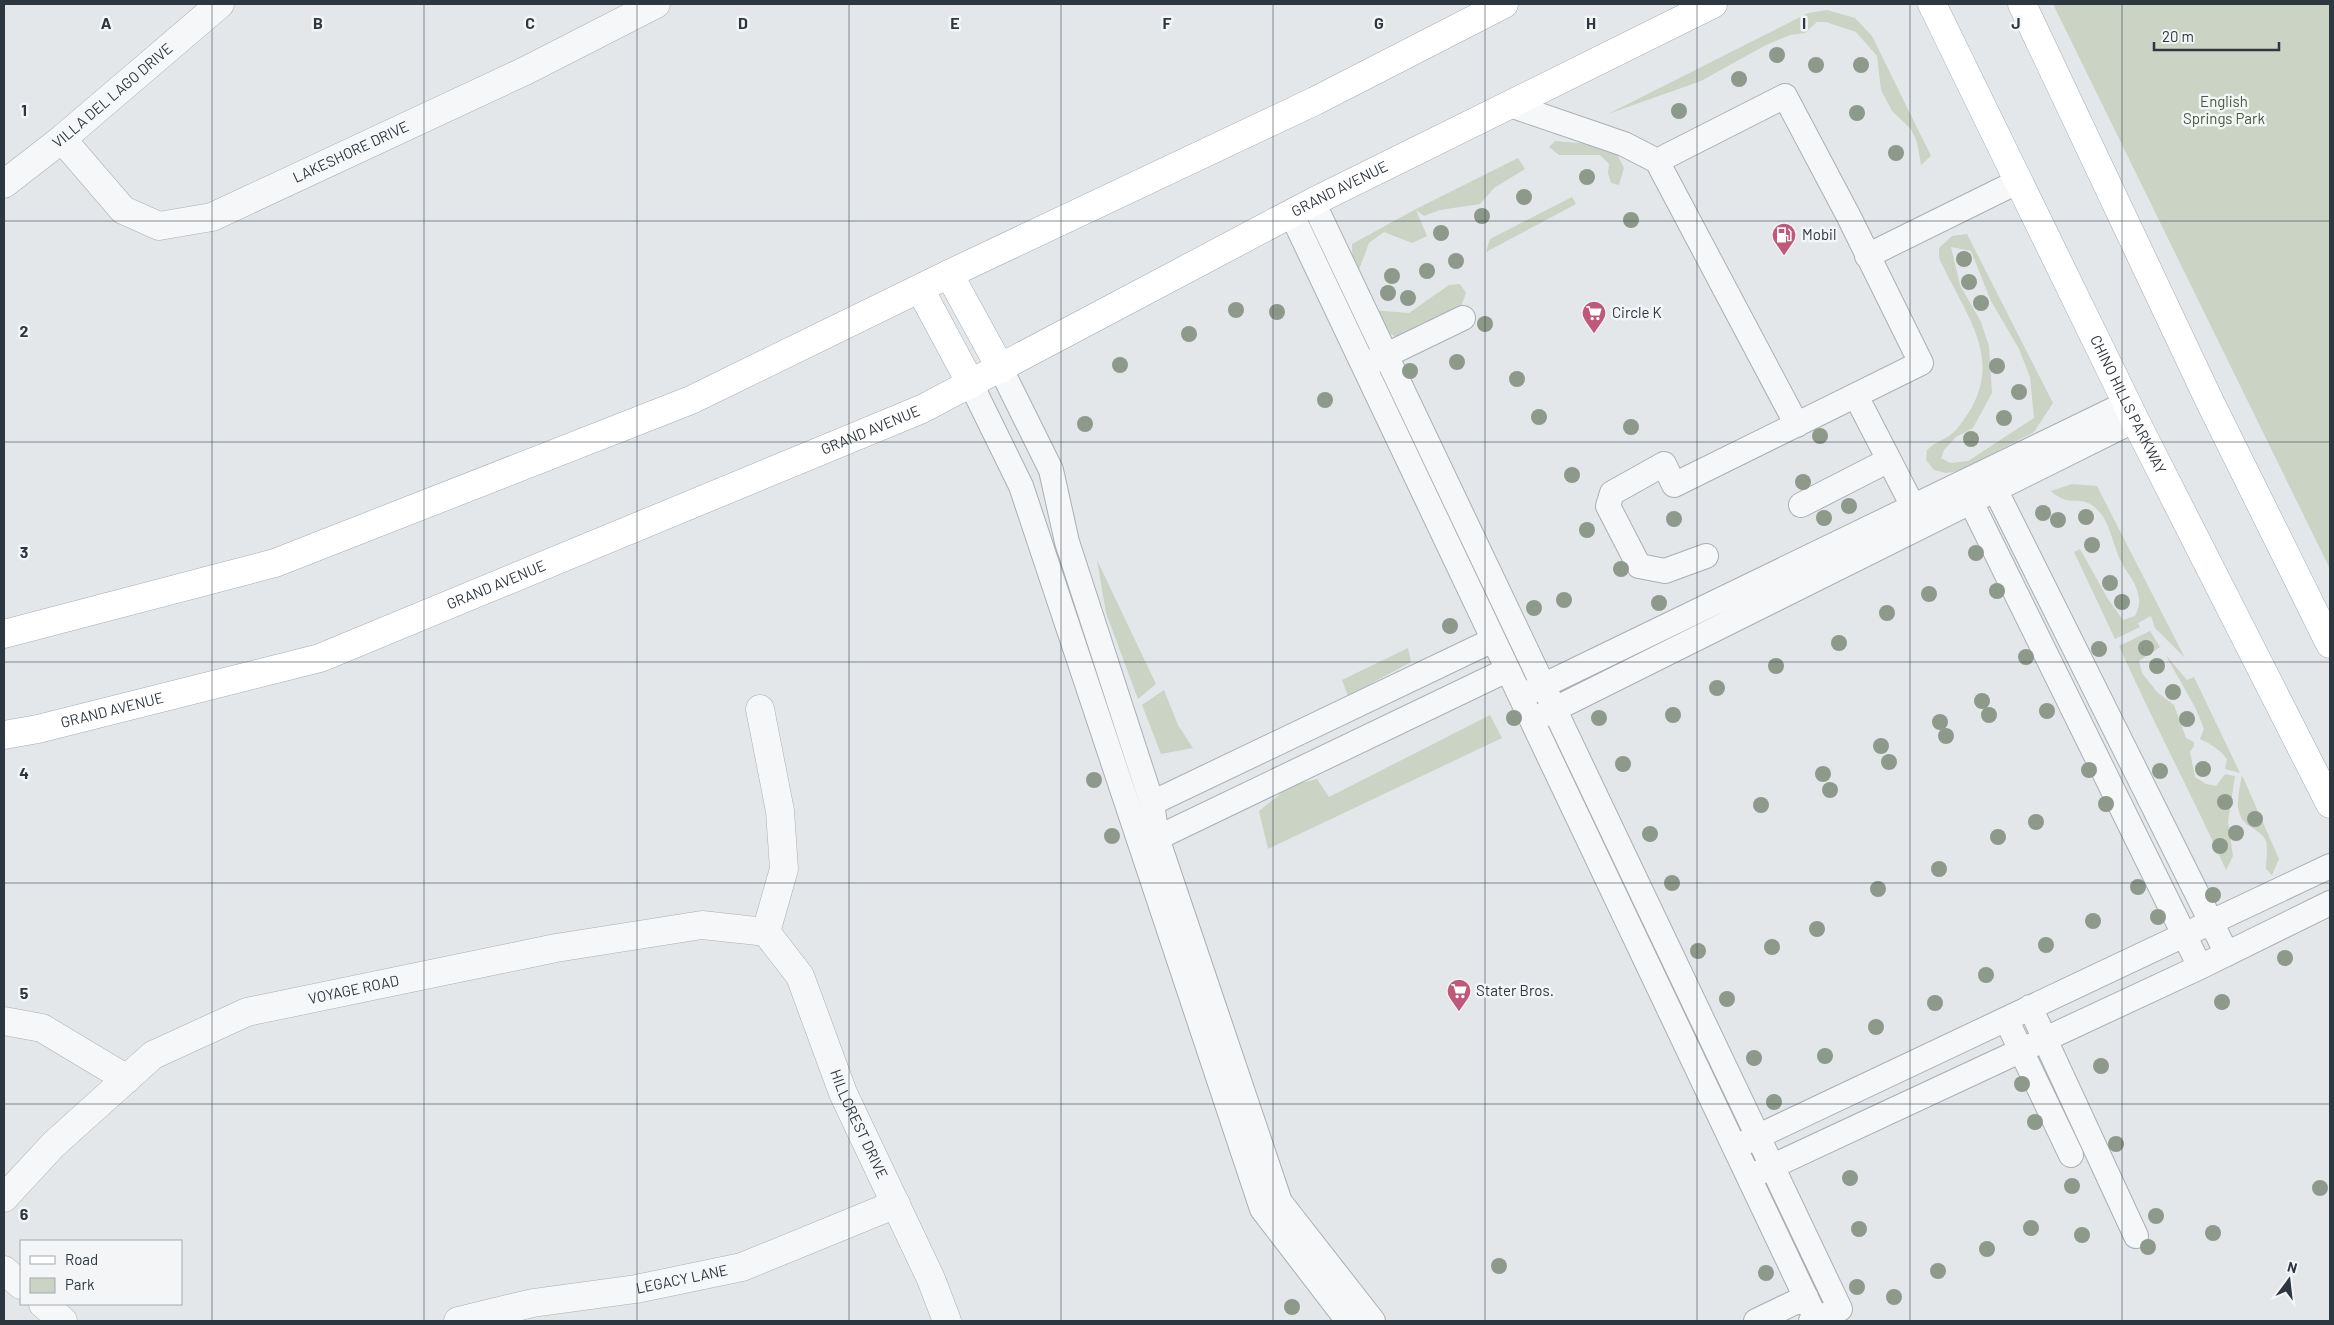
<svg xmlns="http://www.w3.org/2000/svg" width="2334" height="1325" font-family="Barlow,sans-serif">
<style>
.green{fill:#cbd3c5;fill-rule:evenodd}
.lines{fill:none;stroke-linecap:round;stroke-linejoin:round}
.lane-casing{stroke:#a9afb4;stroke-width:26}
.street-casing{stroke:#a9afb4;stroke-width:29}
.primary-casing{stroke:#a4adb4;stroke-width:29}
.lane{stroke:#f6f7f8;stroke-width:24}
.street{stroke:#f6f7f8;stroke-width:28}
.primary{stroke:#fff;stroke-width:28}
.tree{fill:#8d998a}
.grid{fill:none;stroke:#2d3740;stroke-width:1;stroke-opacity:0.55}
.labels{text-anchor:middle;stroke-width:5;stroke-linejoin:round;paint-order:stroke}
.street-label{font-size:15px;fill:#2d3740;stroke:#f3f5f7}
.park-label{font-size:15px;fill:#475a3c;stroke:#f3f5f7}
.poi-label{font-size:15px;fill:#2d3740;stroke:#f3f5f7;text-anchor:start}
.grid-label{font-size:16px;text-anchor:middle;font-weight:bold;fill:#2d3740;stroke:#f3f5f7;stroke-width:5;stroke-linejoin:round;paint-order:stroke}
</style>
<rect width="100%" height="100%" fill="#e3e7ea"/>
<path class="green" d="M2053,4H2330V569Z
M1827,10L1855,18L1872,36L1931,156L1921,165L1917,142L1911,129L1892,111L1881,90L1877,56L1856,32L1826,22H1817L1805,33L1790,35L1766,45L1701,81L1608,114L1808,13Z
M1555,141L1591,144L1616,152L1624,168L1619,185L1611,183L1608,173L1609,164L1600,155H1559L1549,147Z
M1518,158L1525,169L1494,188L1480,204L1440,210L1424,216L1416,210L1427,236L1412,243L1384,232L1369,243L1353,286L1352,244L1416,209Z
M1572,197L1576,204L1486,252L1490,239Z
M1967,234L2053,403L2034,432L1967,467L1953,472L1946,473L1934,470L1926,460L1927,450C1936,441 1948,439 1956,430C2011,365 1968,321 1939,258V248L1952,236ZM1951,247L1971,251L1991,301L2019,349L2030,377L2034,418L1968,461L1950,463L1941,458L1944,450L1956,437L1973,428L1992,393L1989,346L1981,322L1960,285Z
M1460,284L1466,293L1460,309L1421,324L1396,337L1381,328L1372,310L1409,313L1449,285Z
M2072,484L2097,486L2185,658L2155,628L2151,616L2138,623L2140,627L2115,639L2074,552L2080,549L2108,599L2123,620L2135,616C2140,606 2140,600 2137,590C2135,581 2126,572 2122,563C2111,544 2111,516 2090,504C2078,497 2068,507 2051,491Z
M1097,560L1156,684L1138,699L1106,613Z
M2150,631L2160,647L2139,661L2142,673L2157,692L2174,705L2186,738L2194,742V746L2190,752L2195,777L2206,784L2216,786L2225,774L2235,776L2228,822L2233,856L2226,870C2192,795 2153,722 2119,646Z
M1408,648L1411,662L1348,696L1342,680Z
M2165,654L2187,680L2194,677L2240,773L2225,769L2227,759C2219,749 2211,744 2200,739L2204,729L2196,709Z
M1164,690L1178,725L1193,748L1161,754L1142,705Z
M1490,715L1502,738L1268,849L1259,811L1290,786L1317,779L1329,797Z
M2242,775L2279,859L2272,875L2266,869C2266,861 2268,848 2266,841C2263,834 2256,830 2249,826C2232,815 2239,792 2242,775Z"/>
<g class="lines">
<defs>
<path id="lane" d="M1510,105L1624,144L1657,161L1797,425
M1657,161L1785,96L1849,217L1921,363L1674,485L1664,464L1612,493L1608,506L1639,566L1665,571L1706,556
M1313,202L1840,1309L1811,1321
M1291,213L1817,1321
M1867,256L2019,181
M1372,362L1463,318
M1001,369L1051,470L1067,542L1152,803L1157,838L1280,1202L1373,1321
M971,384L1021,486L1262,1209L1348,1321
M1856,396L1920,520
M1995,489L2227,954
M1971,502L2200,967
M1801,505L1889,460
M1530,692L2127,403
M1539,717L2135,420
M1152,803L1493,640
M1157,838L1507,670
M2030,1007L2136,1236
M2006,1019L2071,1155
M1744,1143L2330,866
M1758,1173L2200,967L2330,903
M1756,1321L1806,1297"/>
<g id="street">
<path id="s1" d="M62,139L123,210L159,226L212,217L527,70L656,4"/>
<path id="s2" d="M4,184L62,139L220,4"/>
<path d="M760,709L780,811L784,869L766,932"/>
<path id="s3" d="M766,932L800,976L843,1093L931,1279L947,1321"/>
<path d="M4,1021L42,1028L127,1079"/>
<path id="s4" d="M4,1198L53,1145L153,1055L247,1012L556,948L702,925L766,932"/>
<path d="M4,1270L21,1285"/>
<path d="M43,1304L63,1321"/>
<path id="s5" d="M458,1321L533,1303L636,1289L742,1267L896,1204"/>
</g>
<g id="primary">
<path id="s6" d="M1932,4L2135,420L2330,804"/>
<path d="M2022,4L2210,402L2330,644"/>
<path d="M949,274L1001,369"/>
<path d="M920,289L971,384"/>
<path d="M4,634L275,563L691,400L949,274L1315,101L1504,4"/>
<path id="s7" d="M4,735L38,729L320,658L922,409L1313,202L1713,4"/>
</g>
</defs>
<use href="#lane" class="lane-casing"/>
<use href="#street" class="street-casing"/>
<use href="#primary" class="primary-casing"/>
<use href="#lane" class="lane"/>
<use href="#street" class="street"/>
<use href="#primary" class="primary"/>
</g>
<g class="tree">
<circle cx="1777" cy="55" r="8"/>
<circle cx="1816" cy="65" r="8"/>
<circle cx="1861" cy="65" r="8"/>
<circle cx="1739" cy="79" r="8"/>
<circle cx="1679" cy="111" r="8"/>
<circle cx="1857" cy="113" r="8"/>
<circle cx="1896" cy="153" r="8"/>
<circle cx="1587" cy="177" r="8"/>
<circle cx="1524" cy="197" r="8"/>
<circle cx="1482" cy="216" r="8"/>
<circle cx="1631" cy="220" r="8"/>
<circle cx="1441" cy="233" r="8"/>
<circle cx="1964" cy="259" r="8"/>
<circle cx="1456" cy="261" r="8"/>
<circle cx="1427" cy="271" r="8"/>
<circle cx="1392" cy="276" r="8"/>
<circle cx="1969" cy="282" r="8"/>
<circle cx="1388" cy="293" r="8"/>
<circle cx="1408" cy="298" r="8"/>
<circle cx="1981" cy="303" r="8"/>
<circle cx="1236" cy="310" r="8"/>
<circle cx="1277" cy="312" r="8"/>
<circle cx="1485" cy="324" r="8"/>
<circle cx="1189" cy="334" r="8"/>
<circle cx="1457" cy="362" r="8"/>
<circle cx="1120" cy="365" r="8"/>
<circle cx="1997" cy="366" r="8"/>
<circle cx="1410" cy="371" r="8"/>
<circle cx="1517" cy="379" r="8"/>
<circle cx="2019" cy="392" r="8"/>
<circle cx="1325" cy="400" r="8"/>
<circle cx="1539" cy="417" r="8"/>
<circle cx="2004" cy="418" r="8"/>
<circle cx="1085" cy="424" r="8"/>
<circle cx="1631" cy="427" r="8"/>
<circle cx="1820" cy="436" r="8"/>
<circle cx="1971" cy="439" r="8"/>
<circle cx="1572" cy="475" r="8"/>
<circle cx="1803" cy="482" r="8"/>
<circle cx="1849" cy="506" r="8"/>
<circle cx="2043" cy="513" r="8"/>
<circle cx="2086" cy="517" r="8"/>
<circle cx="1824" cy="518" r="8"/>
<circle cx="1674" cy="519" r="8"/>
<circle cx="2058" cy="520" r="8"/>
<circle cx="1587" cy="530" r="8"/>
<circle cx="2092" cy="545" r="8"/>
<circle cx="1976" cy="553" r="8"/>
<circle cx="1621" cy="569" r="8"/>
<circle cx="2110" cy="583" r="8"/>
<circle cx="1997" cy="591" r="8"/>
<circle cx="1929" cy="594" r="8"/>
<circle cx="1564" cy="600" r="8"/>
<circle cx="2122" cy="602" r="8"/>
<circle cx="1659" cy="603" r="8"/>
<circle cx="1534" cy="608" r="8"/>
<circle cx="1887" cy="613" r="8"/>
<circle cx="1450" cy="626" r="8"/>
<circle cx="1839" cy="643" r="8"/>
<circle cx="2146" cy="648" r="8"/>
<circle cx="2099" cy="649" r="8"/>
<circle cx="2026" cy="657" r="8"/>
<circle cx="1776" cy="666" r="8"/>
<circle cx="2157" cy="666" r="8"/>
<circle cx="1717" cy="688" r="8"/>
<circle cx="2173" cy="692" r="8"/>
<circle cx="1982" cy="701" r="8"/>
<circle cx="2047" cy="711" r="8"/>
<circle cx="1673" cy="715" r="8"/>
<circle cx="1989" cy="715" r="8"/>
<circle cx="1514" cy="718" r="8"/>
<circle cx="1599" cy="718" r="8"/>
<circle cx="2187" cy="719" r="8"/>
<circle cx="1940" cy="722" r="8"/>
<circle cx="1946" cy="736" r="8"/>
<circle cx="1881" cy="746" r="8"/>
<circle cx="1889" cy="762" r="8"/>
<circle cx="1623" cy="764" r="8"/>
<circle cx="2203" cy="769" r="8"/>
<circle cx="2089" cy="770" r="8"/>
<circle cx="2160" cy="771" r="8"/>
<circle cx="1823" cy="774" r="8"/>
<circle cx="1094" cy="780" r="8"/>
<circle cx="1830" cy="790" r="8"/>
<circle cx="2225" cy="802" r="8"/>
<circle cx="2106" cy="804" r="8"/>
<circle cx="1761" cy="805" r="8"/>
<circle cx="2255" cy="819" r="8"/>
<circle cx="2036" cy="822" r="8"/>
<circle cx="2236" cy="833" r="8"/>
<circle cx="1650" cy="834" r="8"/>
<circle cx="1112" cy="836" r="8"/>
<circle cx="1998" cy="837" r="8"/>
<circle cx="2220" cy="846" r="8"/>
<circle cx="1939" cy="869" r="8"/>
<circle cx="1672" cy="883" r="8"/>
<circle cx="2138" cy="887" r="8"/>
<circle cx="1878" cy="889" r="8"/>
<circle cx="2213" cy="895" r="8"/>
<circle cx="2158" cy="917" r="8"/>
<circle cx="2093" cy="921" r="8"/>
<circle cx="1817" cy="929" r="8"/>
<circle cx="2046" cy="945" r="8"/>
<circle cx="1772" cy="947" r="8"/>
<circle cx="1698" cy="951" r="8"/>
<circle cx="2285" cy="958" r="8"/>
<circle cx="1986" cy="975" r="8"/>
<circle cx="1727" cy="999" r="8"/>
<circle cx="2222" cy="1002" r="8"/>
<circle cx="1935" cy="1003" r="8"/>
<circle cx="1876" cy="1027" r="8"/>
<circle cx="1825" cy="1056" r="8"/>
<circle cx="1754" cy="1058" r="8"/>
<circle cx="2101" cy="1066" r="8"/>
<circle cx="2022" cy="1084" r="8"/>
<circle cx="1774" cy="1102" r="8"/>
<circle cx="2035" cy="1122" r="8"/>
<circle cx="2116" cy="1144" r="8"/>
<circle cx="1850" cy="1178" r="8"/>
<circle cx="2072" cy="1186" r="8"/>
<circle cx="2320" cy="1188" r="8"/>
<circle cx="2156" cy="1216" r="8"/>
<circle cx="2031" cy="1228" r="8"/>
<circle cx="1859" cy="1229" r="8"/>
<circle cx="2213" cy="1233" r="8"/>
<circle cx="2082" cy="1235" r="8"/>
<circle cx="2148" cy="1247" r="8"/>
<circle cx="1987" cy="1249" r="8"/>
<circle cx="1499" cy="1266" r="8"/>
<circle cx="1938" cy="1271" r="8"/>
<circle cx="1766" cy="1273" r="8"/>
<circle cx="1857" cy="1287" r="8"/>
<circle cx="1894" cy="1297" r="8"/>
<circle cx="1292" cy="1307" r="8"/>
</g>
<path class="grid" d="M212,4V1321M424,4V1321M637,4V1321M849,4V1321M1061,4V1321M1273,4V1321M1485,4V1321M1697,4V1321M1910,4V1321M2122,4V1321M4,221H2330M4,442H2330M4,662H2330M4,883H2330M4,1104H2330"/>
<defs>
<symbol id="fuel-pin" viewBox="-11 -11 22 30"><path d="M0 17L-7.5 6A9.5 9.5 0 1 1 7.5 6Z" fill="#bf5879" stroke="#f3f5f7"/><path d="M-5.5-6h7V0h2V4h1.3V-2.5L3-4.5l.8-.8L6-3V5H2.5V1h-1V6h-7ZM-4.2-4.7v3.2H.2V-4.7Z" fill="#fff"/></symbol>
<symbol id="supermarket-pin" viewBox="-11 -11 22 30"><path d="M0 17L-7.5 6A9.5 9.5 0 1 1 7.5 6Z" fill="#bf5879" stroke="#f3f5f7"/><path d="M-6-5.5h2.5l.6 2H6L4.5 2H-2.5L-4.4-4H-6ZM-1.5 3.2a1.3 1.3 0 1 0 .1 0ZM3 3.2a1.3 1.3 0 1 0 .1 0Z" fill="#fff"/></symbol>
</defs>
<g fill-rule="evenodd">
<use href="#fuel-pin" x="1770" y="221" width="28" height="38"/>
<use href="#supermarket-pin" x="1580" y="299" width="28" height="38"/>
<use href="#supermarket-pin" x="1445" y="977" width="28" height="38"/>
</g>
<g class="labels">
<g class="street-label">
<text dy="5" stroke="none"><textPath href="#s2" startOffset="140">VILLA DEL LAGO DRIVE</textPath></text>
<text dy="5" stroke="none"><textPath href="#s1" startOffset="340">LAKESHORE DRIVE</textPath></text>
<text dy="5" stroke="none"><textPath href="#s7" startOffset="1449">GRAND AVENUE</textPath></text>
<text dy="5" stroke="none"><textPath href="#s6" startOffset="446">CHINO HILLS PARKWAY</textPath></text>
<text dy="5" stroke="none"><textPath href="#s7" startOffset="921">GRAND AVENUE</textPath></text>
<text dy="5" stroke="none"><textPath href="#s7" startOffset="516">GRAND AVENUE</textPath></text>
<text dy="5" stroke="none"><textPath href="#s7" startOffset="111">GRAND AVENUE</textPath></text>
<text dy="5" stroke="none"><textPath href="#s4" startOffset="419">VOYAGE ROAD</textPath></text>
<text dy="5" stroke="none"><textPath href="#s3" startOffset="215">HILLCREST DRIVE</textPath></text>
<text dy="5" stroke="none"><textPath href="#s5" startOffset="228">LEGACY LANE</textPath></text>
</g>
<g class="park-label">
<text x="2224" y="107">English<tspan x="2224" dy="17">Springs Park</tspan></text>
</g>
<g class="poi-label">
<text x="1802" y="240">Mobil</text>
<text x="1612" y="318">Circle K</text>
<text x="1476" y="996">Stater Bros.</text>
</g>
</g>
<g class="grid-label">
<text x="106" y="29">A</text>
<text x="318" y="29">B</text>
<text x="530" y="29">C</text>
<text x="743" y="29">D</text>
<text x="955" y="29">E</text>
<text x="1167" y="29">F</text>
<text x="1379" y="29">G</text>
<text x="1591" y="29">H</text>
<text x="1804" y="29">I</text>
<text x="2016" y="29">J</text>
<text x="24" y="116">1</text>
<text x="24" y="337">2</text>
<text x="24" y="558">3</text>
<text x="24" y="779">4</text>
<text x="24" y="999">5</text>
<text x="24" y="1220">6</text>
</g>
<rect width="2334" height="1325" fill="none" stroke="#2d3740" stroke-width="10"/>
<rect x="20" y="1240" width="162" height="65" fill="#f3f5f7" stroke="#a4a9ae"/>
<rect x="30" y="1256" width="25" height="8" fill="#ffffff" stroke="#a4a9ae"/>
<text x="65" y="1265" font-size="15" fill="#2d3740">Road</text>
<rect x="30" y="1278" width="25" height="15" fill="#cbd3c5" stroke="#a4a9ae"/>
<text x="65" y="1290" font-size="15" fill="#2d3740">Park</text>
<g transform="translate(2289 1280) rotate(15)" stroke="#f3f5f7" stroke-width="4" paint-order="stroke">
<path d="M0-4L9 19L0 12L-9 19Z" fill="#2d3740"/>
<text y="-8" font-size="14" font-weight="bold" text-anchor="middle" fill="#2d3740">N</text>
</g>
<path d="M2154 42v8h125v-8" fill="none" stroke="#2d3740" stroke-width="2.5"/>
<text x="2162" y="42" font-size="15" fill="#2d3740" stroke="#f3f5f7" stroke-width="4" paint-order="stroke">20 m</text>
</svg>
